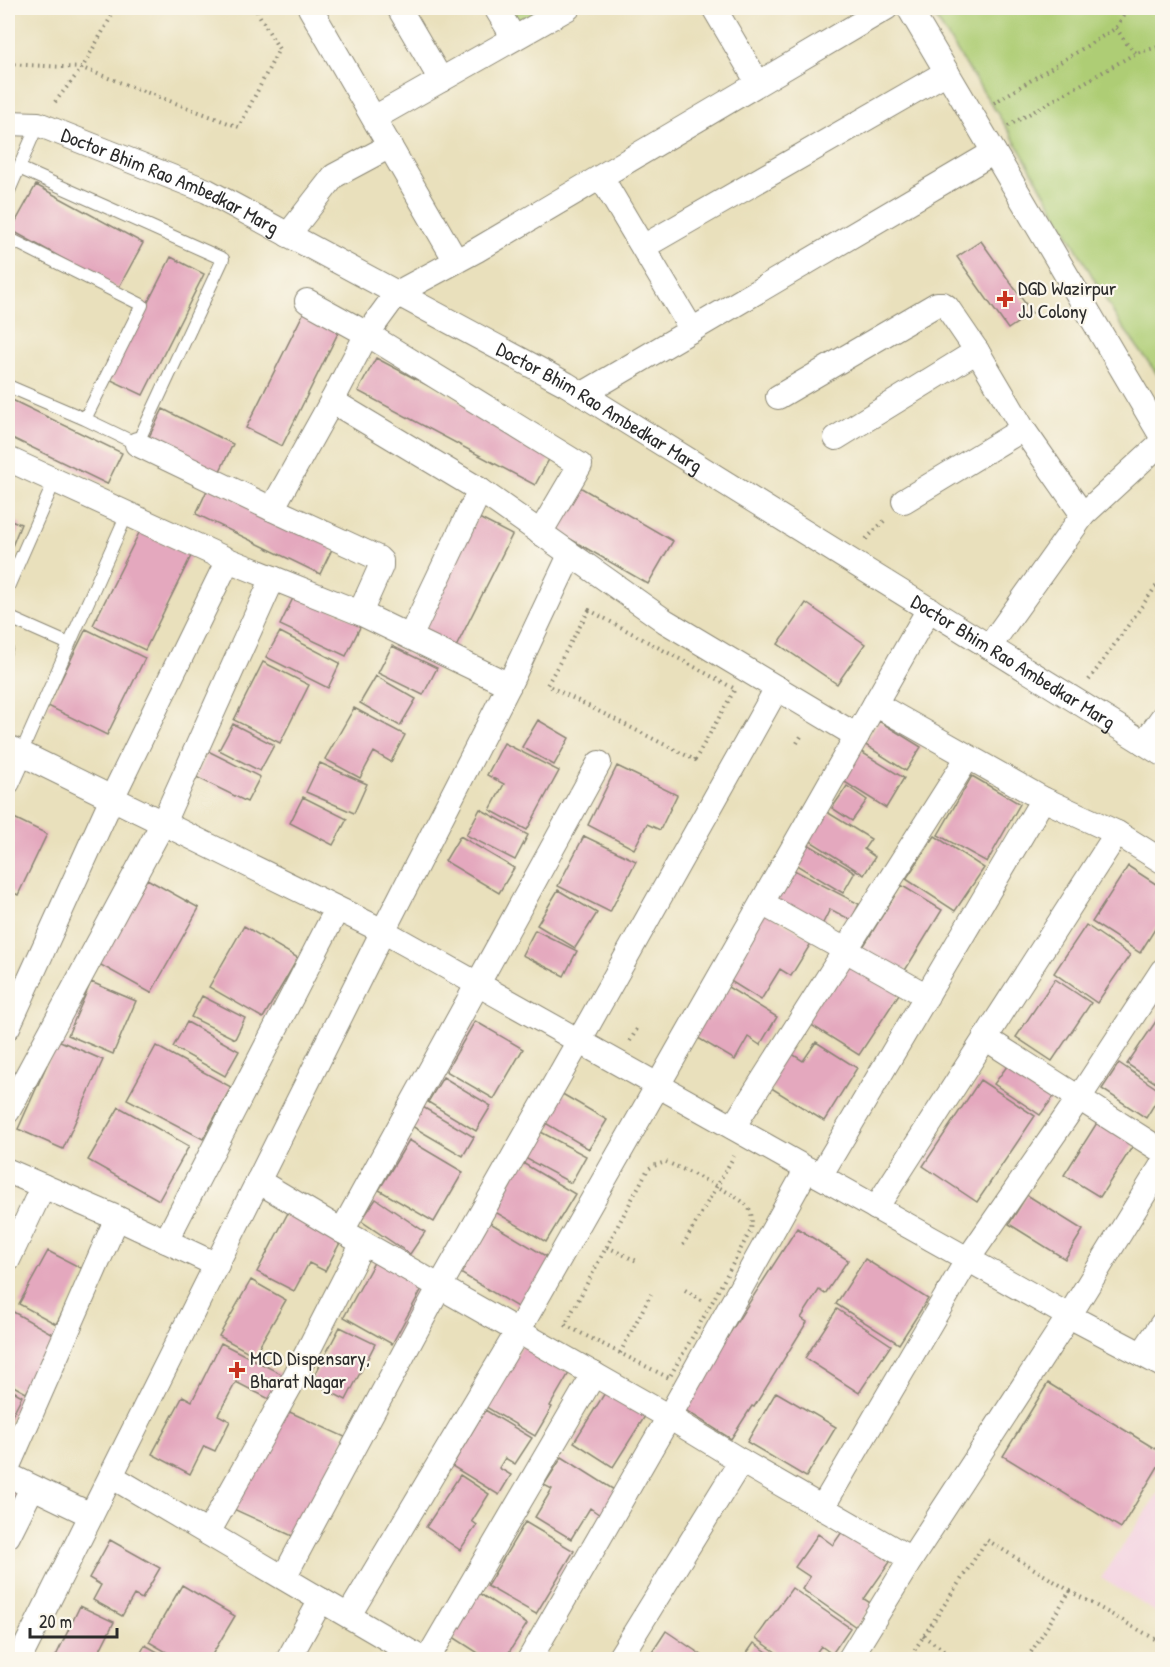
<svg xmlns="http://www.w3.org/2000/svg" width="1170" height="1667" font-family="'Patrick Hand',sans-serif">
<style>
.built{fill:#f3cfe0}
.green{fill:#aecd74;stroke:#6c7c50;stroke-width:1.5}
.building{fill:#e4a8be}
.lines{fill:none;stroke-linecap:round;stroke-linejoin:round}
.service-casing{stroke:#8a8674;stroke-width:14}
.minor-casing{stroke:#8a8674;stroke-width:26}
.path{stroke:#8a8674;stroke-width:4;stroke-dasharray:1.5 4.5;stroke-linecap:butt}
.service{stroke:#fff;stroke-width:12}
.minor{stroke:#fff;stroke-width:24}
.poi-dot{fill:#c8321e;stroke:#fbf7ec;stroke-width:2}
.labels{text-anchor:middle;stroke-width:4.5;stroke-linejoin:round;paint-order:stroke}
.street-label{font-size:20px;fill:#2b2b2b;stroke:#fbf7ec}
.poi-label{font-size:20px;fill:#2b2b2b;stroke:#fbf7ec;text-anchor:start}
</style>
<rect width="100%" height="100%" fill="#fbf7ec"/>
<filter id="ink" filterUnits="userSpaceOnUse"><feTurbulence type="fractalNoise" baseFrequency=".0167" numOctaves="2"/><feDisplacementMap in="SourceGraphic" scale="12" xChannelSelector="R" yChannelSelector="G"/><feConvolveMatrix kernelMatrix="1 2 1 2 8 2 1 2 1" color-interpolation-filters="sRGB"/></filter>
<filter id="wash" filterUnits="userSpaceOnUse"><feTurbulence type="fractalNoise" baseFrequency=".008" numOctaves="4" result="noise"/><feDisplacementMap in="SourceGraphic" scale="24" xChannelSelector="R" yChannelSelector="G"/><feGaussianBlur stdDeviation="1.35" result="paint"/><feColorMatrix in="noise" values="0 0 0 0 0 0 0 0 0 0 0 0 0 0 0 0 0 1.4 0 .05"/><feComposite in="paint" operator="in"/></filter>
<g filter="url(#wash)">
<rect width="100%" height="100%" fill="#e9e0bc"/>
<path class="built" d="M1162,1487V1616L1101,1578Z"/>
<path class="green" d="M504,8H555L518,30Z
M929,8H1162V381L1117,319L1010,133Z"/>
<g id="blocks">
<path class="building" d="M36,185L143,243L118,289L11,230Z
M981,241L1032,313L1008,329L957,257Z
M171,257L204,274L143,395L109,379Z
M306,308L342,325L282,446L246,428Z
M376,358L553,452L535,485L358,391Z
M8,398L122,453L107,484L8,436Z
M163,409L233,444L218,475L147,441Z
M209,486L334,545L320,574L196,514Z
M578,486L673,541L648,584L553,529Z
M477,517L512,535L453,653L417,635Z
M8,519L21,524L8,556Z
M140,531L191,556L145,650L93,625Z
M296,592L362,623L346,656L280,625Z
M806,603L865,644L837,684L778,644Z
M86,629L145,658L107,735L48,706Z
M280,632L340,663L328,688L266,657Z
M8,645L13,648L8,661Z
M392,646L437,668L423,695L378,673Z
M263,662L309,685L280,743L234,720Z
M376,676L416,699L400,726L360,703Z
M354,708L405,735L391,762L374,752L360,778L325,759Z
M538,720L569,738L554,765L522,747Z
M879,721L921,747L906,771L864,744Z
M233,724L274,745L260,771L219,750Z
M504,743L559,771L527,830L490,810L504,784L487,775Z
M858,750L904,778L886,808L840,779Z
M208,751L260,777L247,802L196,777Z
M320,763L367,784L354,813L306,792Z
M617,766L677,795L660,830L647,824L634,849L588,825Z
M972,776L1020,804L987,862L938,835Z
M847,786L867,800L852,821L832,808Z
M303,797L347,819L333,845L290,823Z
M480,809L528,835L515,860L466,835Z
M822,809L871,839L864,849L875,857L864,875L804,837Z
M8,815L47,834L18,895L8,890Z
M460,836L514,868L499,893L445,861Z
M584,836L636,861L610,912L558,886Z
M935,836L984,868L955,911L906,879Z
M806,843L855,872L843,893L793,863Z
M1128,866L1162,888V918L1140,953L1092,922Z
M790,868L859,904L851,920L830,909L821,927L772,902Z
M147,879L199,908L151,993L99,964Z
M901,885L942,910L901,977L860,952Z
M558,890L597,913L575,948L537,925Z
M764,911L813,940L791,976L780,969L761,1000L724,977Z
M1086,925L1130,955L1097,1003L1054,973Z
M244,926L298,958L263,1018L209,987Z
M535,930L577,951L564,976L522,955Z
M849,953L903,988L859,1055L805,1021Z
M1055,979L1091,1003L1052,1061L1016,1037Z
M91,982L136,1001L113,1054L68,1035Z
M723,984L777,1017L760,1045L748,1037L735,1060L693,1035Z
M1162,990V1009L1154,1004Z
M202,996L245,1018L235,1039L191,1017Z
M1161,1014L1162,1015V1087L1127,1064Z
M475,1021L523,1049L494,1099L446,1071Z
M187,1022L239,1051L225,1076L173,1047Z
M58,1040L103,1060L63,1149L18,1129Z
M816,1042L857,1068L824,1121L765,1084L786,1050L803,1061Z
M156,1046L231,1087L203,1139L127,1099Z
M1013,1058L1059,1090L1040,1115L994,1084Z
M1119,1063L1162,1092L1146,1118L1102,1089Z
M443,1077L491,1106L476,1131L428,1102Z
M980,1080L1035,1116L977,1202L923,1166Z
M559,1092L607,1120L589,1149L542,1121Z
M421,1106L474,1137L463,1156L410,1125Z
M119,1107L189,1146L159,1200L88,1160Z
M1100,1118L1136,1141L1100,1197L1064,1175Z
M539,1131L586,1156L571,1183L525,1158Z
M409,1140L463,1172L434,1222L379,1190Z
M521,1162L575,1194L546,1242L492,1210Z
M1027,1195L1083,1230L1065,1259L1009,1224Z
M376,1199L425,1232L410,1254L361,1221Z
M290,1209L343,1237L325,1271L309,1263L294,1291L257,1272Z
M487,1221L554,1261L524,1311L457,1271Z
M797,1228L848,1260L825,1294L819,1290L801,1318L807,1322L754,1407L752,1406L731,1439L682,1408Z
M48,1251L85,1270L56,1324L19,1304Z
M377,1257L425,1283L392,1344L344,1317Z
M865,1259L928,1299L899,1344L836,1304Z
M251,1280L286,1300L254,1355L219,1336Z
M8,1309L58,1337L26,1393L8,1383Z
M837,1309L891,1345L859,1393L805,1358Z
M340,1327L375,1344L346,1400L311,1382Z
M221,1343L291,1379L279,1404L236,1382L218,1415L230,1421L215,1451L204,1446L190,1474L152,1454L183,1396L192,1401Z
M522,1346L569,1373L550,1406L552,1407L535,1436L486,1407Z
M1048,1383L1162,1453V1460L1121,1528L1003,1456Z
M8,1388L22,1396L8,1423Z
M608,1388L647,1413L613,1467L574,1442Z
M776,1392L836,1427L806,1477L747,1442Z
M283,1409L345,1437L299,1539L229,1507Z
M485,1410L532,1438L515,1464L505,1458L499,1468L511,1475L499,1495L452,1466Z
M562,1457L619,1493L603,1517L590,1508L571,1539L535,1517L552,1489L544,1485Z
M460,1475L489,1494L472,1521L477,1525L460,1550L426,1527Z
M8,1480L27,1490L8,1529Z
M525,1522L574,1551L536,1614L487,1586Z
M844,1529L890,1562L864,1599L872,1604L856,1627L802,1589L810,1577L795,1567L818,1534L833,1545Z
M110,1540L160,1568L142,1599L134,1595L122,1616L93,1600L101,1585L89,1578Z
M182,1585L235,1616L209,1660H180L149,1642Z
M792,1588L850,1628L832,1654L821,1646L811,1660H787L756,1638Z
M477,1592L527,1624L504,1660H489L450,1635Z
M80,1606L114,1622L95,1660H54Z
M666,1631L709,1660H647Z
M754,1643L779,1660H742Z
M145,1645L172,1660H137Z"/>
</g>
</g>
<g filter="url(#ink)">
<use href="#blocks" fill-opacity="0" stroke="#8a8674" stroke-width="1.5"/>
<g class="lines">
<defs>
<path id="service" d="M8,193L38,124
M8,238L142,305L85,419
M8,386L85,419L137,444L223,259L19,168
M8,587L55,480
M8,617L69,644
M21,753L127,514"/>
<g id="minor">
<path d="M310,8L456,261"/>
<path d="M399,8L441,80"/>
<path d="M496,8L514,38"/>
<path d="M714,8L758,83"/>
<path d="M909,8L1162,437"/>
<path d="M374,118L568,8"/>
<path id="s1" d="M8,123L38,124L207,191L566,384L1162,754"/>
<path d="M601,177L692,330"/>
<path d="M288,235L334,176L390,146"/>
<path d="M643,247L947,72"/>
<path d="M307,301L367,334L580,465L540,533"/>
<path d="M583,394L994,152"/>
<path d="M778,397L937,304H943L947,307L977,351L1023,429L1083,515"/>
<path d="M332,401L480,490L665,621L857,736"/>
<path d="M836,438L977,351"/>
<path d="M137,444L272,509L378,558L381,561V566L360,613"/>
<path d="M8,459L228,560L360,613L509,685"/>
<path d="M904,501L1023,429"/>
<path d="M272,509L332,401L367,334L397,293L477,250L886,8"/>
<path d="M410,637L480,490"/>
<path d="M989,647L1083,515L1162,442"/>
<path d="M875,704L1043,799L1117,833L1162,861"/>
<path d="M1144,743L1162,718"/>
<path d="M8,747L383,931L1069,1316L1162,1365"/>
<path d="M8,782L21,753"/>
<path d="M762,903L927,996"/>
<path d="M8,1027L112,798L228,560"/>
<path d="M985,1038L1162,1151"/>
<path d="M8,1111L163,823L273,578"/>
<path d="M733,1127L968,757"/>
<path d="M8,1171L117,1218L217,1265"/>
<path d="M820,1176L1043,799"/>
<path d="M258,1181L342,1231L669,1417L741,1461L911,1559"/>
<path d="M876,1208L1117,833"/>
<path d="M342,1231L599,763"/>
<path d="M166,1241L337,909"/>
<path d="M8,1260L43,1186"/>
<path d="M1142,1354L1162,1324"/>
<path d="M8,1466L117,1218"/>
<path d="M8,1475L91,1515"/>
<path d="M111,1476L321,1600L424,1660"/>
<path d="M822,1508L968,1259L1079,1098L1162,971"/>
<path d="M208,1533L289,1388L363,1243"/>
<path d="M8,1536L32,1488"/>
<path d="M284,1577L440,1286L579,1041L777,688"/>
<path d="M349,1615L518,1331L929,609"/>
<path d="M19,1660L383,931L509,685L570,555"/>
<path d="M288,1660L321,1600"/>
<path d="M427,1660L594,1374"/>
<path d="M529,1660L669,1417L807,1169"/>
<path d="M618,1660L741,1461"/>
<path d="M849,1660L911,1559L1069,1316L1162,1165"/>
</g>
</defs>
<use href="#service" class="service-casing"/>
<use href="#minor" class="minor-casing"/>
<path class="path" d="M1116,28L1127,44L1136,53
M8,64L82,68L239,127L279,49L255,8
M55,102L82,68L116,8
M994,103L1116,28L1128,8
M1008,126L1136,53L1162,46
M866,539L886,519
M589,610L735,689L695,760L547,685Z
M1089,680L1162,578
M797,743L803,733
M630,1041L637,1029
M666,1162C681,1168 741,1196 748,1207C753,1214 752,1222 751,1230L710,1306L669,1378L565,1325L648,1169L653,1166Z
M683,1245L734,1156
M607,1247L639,1262
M685,1290L705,1302
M620,1353L651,1294
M1070,1591L1162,1643
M923,1636L959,1660
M908,1660L987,1540L1070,1591L1026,1660"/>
<use href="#service" class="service"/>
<use href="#minor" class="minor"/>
</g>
</g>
<g class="poi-dot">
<path d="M1002 290h6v6h6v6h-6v6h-6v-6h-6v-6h6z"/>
<path d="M234 1361h6v6h6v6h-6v6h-6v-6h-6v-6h6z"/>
</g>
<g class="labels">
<g class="street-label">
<text dy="7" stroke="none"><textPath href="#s1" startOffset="174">Doctor Bhim Rao Ambedkar Marg</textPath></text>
<text dy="7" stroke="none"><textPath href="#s1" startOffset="660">Doctor Bhim Rao Ambedkar Marg</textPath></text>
<text dy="7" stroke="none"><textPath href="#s1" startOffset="1146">Doctor Bhim Rao Ambedkar Marg</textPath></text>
</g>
<g class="poi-label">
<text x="1018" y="295">DGD Wazirpur<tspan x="1018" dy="23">JJ Colony</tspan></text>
<text x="250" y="1365">MCD Dispensary,<tspan x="250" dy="23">Bharat Nagar</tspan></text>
</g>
</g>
<rect width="1170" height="1667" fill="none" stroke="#fbf7ec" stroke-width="30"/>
<path d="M30 1628v9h87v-9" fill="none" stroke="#2b2b2b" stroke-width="3"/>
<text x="39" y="1628" font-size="18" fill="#2b2b2b" stroke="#fbf7ec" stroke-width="4.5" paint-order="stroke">20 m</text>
</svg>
